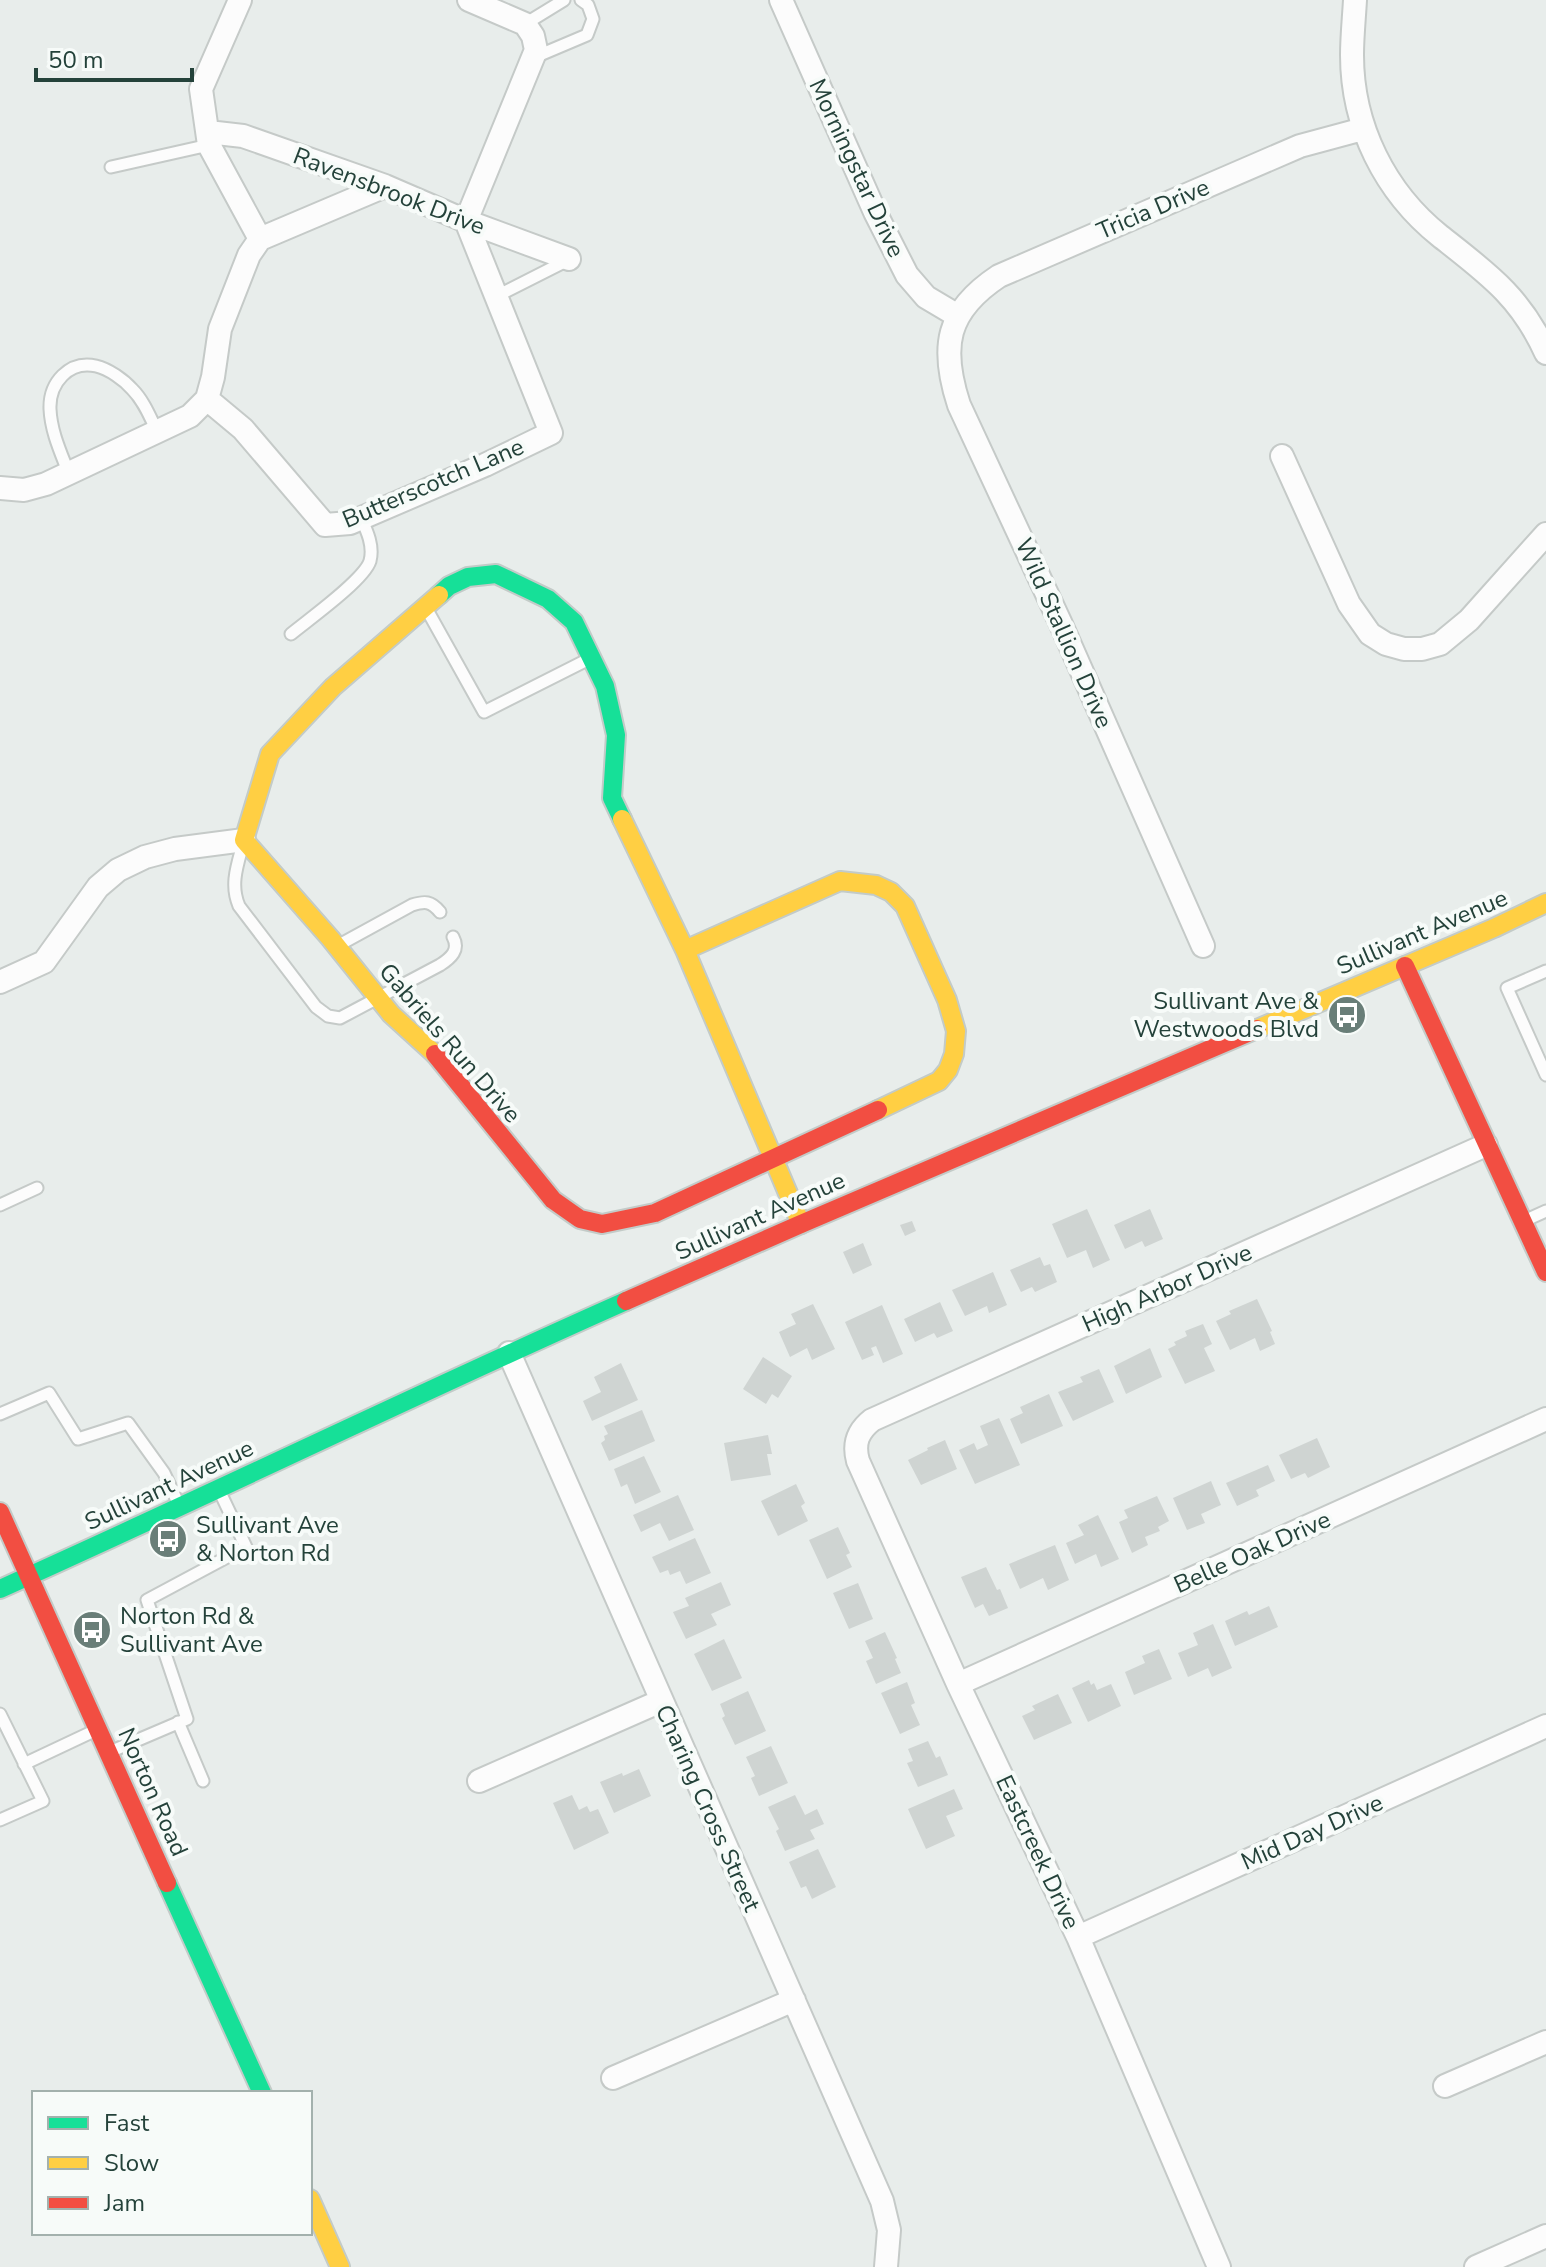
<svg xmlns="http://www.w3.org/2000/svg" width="1546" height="2267" font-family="'Nunito Sans',sans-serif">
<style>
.building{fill:#cfd4d2}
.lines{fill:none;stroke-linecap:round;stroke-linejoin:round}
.lane-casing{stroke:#c5cac8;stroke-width:15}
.street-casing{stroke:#c5cac8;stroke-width:26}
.fast-casing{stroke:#c3cbc8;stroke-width:22}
.slow-casing{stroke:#c3cbc8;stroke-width:22}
.jam-casing{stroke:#c3cbc8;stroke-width:22}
.lane{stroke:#fcfcfc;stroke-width:11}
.street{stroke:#fcfcfc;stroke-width:22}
.fast{stroke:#16e098;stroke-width:18}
.slow{stroke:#ffcf43;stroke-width:18}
.jam{stroke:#f24e42;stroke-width:18}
.labels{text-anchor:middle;stroke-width:8;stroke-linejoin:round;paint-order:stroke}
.street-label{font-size:24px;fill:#24423a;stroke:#f7fbf9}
.poi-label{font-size:24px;fill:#24423a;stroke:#f7fbf9;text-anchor:start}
</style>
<rect width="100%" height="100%" fill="#e8edeb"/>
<path class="building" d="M1087,1209L1110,1260L1093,1268L1086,1250L1067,1258L1052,1224Z
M1150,1209L1163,1239L1145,1247L1142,1241L1125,1249L1114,1225Z
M912,1221L916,1231L905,1236L900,1225Z
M863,1243L872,1265L853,1274L843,1252Z
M1040,1257L1044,1266L1050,1264L1057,1282L1035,1292L1032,1287L1021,1292L1010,1270Z
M993,1272L1007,1305L989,1313L987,1306L965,1316L952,1290Z
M1257,1299L1272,1331L1270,1332L1275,1344L1260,1351L1255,1338L1230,1350L1216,1321L1231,1314L1229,1311Z
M940,1302L953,1331L937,1338L934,1333L915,1342L904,1319Z
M813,1304L835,1349L812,1360L807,1348L790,1357L779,1332L796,1324L791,1314Z
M882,1305L903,1354L883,1363L876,1346L871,1348L874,1355L862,1360L845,1322Z
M1203,1324L1212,1344L1204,1348L1215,1371L1185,1384L1168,1349L1176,1345L1174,1342L1187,1336L1185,1331Z
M1150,1348L1162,1377L1126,1394L1114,1366Z
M763,1357L792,1376L778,1398L772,1394L766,1404L743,1389Z
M621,1363L638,1400L592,1421L583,1401L601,1392L594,1377Z
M1099,1369L1114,1402L1073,1421L1058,1392L1083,1382L1080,1377Z
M1049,1394L1063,1426L1021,1444L1010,1419L1023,1413L1020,1407Z
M642,1410L655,1441L609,1461L601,1443L605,1440L604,1436L608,1434L604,1426Z
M999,1418L1020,1465L975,1484L959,1450L974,1443L977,1450L988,1445L980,1426Z
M768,1435L772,1454H767L771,1475L731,1481L724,1443Z
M1317,1438L1330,1467L1308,1478L1305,1473L1291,1479L1279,1455Z
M945,1440L957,1469L921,1485L908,1460L928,1450L927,1448Z
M644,1456L661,1492L635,1504L627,1484L621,1487L614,1469Z
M1268,1465L1275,1481L1256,1490L1259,1496L1237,1506L1226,1483Z
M1211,1481L1221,1505L1201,1514L1205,1523L1187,1530L1173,1498Z
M796,1484L805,1503L801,1506L808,1521L778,1536L761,1501Z
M678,1495L694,1530L669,1541L660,1523L641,1532L633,1515Z
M1157,1496L1169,1521L1158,1527L1160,1531L1145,1537L1148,1545L1132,1553L1119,1522L1128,1518L1124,1510Z
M1098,1515L1119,1559L1101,1567L1096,1554L1075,1564L1066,1543L1084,1535L1078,1525Z
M838,1527L850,1553L846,1555L852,1567L827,1579L809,1540Z
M695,1538L711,1573L686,1584L680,1571L670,1575L668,1570L660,1573L652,1557Z
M1055,1545L1069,1580L1048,1590L1043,1578L1020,1589L1009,1564Z
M986,1567L997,1590L1000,1589L1008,1608L989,1616L983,1604L975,1608L961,1577Z
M721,1582L731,1605L711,1614L717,1625L686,1639L673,1612L689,1606L685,1598Z
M858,1583L873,1619L849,1629L833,1593Z
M1269,1606L1278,1627L1235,1646L1225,1621L1247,1611L1249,1615Z
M1213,1624L1232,1668L1212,1677L1208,1668L1188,1677L1178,1653L1198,1645L1193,1633Z
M885,1632L897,1658L895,1659L901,1673L876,1684L866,1661L873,1658L865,1641Z
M724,1639L742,1678L712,1691L694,1654Z
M1159,1649L1172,1679L1134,1695L1125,1672L1145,1663L1142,1656Z
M1089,1680L1091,1685L1094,1683L1097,1690L1111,1684L1121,1706L1088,1722L1072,1688Z
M907,1682L915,1703L911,1705L920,1725L900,1734L881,1693Z
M748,1691L766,1731L735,1745L722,1718L725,1716L720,1704Z
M1058,1694L1072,1723L1034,1740L1022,1716L1035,1710L1032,1706Z
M928,1741L936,1758L940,1756L948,1775L918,1787L907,1763L913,1761L908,1749Z
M771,1746L788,1783L759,1796L751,1778L755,1776L746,1757Z
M639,1769L651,1796L614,1813L600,1782L622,1773L623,1776Z
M954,1789L963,1809L946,1816L955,1836L926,1849L908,1809Z
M572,1795L579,1810L587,1806L590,1812L598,1809L609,1833L574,1850L553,1803Z
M795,1795L805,1815L817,1809L824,1824L810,1830L815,1839L785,1851L776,1831L779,1829L768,1807Z
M818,1849L836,1887L812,1899L806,1886L801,1888L789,1862Z"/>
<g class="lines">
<defs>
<path id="lane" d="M525,24L564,0
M535,57L587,35L593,19L588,5L581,0
M111,167L209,145
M497,296L568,260
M69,474C61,453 51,432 50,409C49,383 69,360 96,366C109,369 124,380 132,389C144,401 150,417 157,431
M426,608L484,712L591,658
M291,634C308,620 364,580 370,561C374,546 367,531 361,518
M243,844C237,866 230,885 239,906L316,1007L328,1016L340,1018L440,965C451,958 460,950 453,937
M339,945L412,905C425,901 431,901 440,912
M1546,971L1507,988L1546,1075
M0,1205L37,1188
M1524,1221L1546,1211
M0,1414L49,1393L78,1439L128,1423L164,1473L180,1507
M0,1714L43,1801L0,1820
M178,1722L203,1781
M112,1751L187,1719L147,1600L246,1547L219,1490
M24,1764L94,1731"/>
<path id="street" d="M240,0L201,89L209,145L260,239
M781,0L875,212L907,275L926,297L958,316
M1355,0C1354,18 1352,37 1352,55C1352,126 1385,192 1440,236C1487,273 1521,297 1546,353
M208,132L243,136L385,186L466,221L569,259
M466,221L536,50L533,36L525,24L469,0
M207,399L243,429L325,525L350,523L485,465L551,433L466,221
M1282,456L1349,604L1370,634L1386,644L1404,649H1422L1440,644L1469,620L1546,534
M0,488L24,490L46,484L190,416L207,399L213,377L220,329L249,255L260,239L385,186
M1203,946L1060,622L959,405C940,347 946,311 999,276L1300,146L1363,129
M0,982L44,962L98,887L118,870L145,857L175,849L244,840
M509,1353L882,2201L889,2230L886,2267
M958,1684L1546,1419
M479,1781L661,1701
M1078,1937L1546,1726
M613,2078L794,2000
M1445,2086L1546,2042
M1219,2267L1078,1937L958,1684L858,1461C853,1443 858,1431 872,1420L1486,1145
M1476,2267L1546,2236"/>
<path id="fast" d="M439,595L449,586L468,577L496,574L548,599L574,622L605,686L616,735L612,798L622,819
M0,1589C210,1495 416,1394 626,1301
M167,1883L262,2093"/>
<path id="slow" d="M622,819L685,950L801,1224
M685,950L840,881L876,885L891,892L905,906L947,1000L956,1031L954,1054L948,1070L939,1081L878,1110
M1257,1029L1494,928L1546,903
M435,1054L391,1014L330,938L244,840L270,754L333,687L439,595
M310,2199L340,2267"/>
<path id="jam" d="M1405,966L1546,1272
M435,1054L553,1200L580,1219L602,1224L655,1213L878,1110
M626,1301L801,1224L1257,1029
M0,1512L167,1883"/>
</defs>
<use href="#lane" class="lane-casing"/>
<use href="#street" class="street-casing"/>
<use href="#fast" class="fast-casing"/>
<use href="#slow" class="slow-casing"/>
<use href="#jam" class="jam-casing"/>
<use href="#lane" class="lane"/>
<use href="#street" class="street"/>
<use href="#fast" class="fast"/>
<use href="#slow" class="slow"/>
<use href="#jam" class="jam"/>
</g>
<defs>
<symbol id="bus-disc" viewBox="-11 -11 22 22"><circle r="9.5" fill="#697e78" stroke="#f7fbf9"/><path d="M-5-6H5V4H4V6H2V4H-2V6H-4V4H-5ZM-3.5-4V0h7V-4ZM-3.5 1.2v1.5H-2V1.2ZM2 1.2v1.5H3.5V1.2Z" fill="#fff"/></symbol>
</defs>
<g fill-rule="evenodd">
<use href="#bus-disc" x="1325" y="993" width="44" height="44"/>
<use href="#bus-disc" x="146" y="1517" width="44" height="44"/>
<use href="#bus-disc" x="70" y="1608" width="44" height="44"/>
</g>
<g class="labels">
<g class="street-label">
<text transform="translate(857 168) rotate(65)" y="8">Morningstar Drive</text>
<text transform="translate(389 191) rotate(21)" y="8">Ravensbrook Drive</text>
<text transform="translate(1153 209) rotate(-23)" y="8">Tricia Drive</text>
<text transform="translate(433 483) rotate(-23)" y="8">Butterscotch Lane</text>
<text transform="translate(1064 633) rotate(66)" y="8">Wild Stallion Drive</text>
<text transform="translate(1422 932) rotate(-23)" y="8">Sullivant Avenue</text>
<text transform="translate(450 1043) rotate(49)" y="8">Gabriels Run Drive</text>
<text transform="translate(760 1216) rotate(-24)" y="8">Sullivant Avenue</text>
<text transform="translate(1167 1288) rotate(-24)" y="8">High Arbor Drive</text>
<text transform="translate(169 1485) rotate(-25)" y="8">Sullivant Avenue</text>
<text transform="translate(1252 1552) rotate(-24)" y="8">Belle Oak Drive</text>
<text transform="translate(153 1792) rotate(66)" y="8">Norton Road</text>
<text transform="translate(708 1808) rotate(66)" y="8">Charing Cross Street</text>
<text transform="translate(1312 1832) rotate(-24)" y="8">Mid Day Drive</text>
<text transform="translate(1038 1852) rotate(65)" y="8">Eastcreek Drive</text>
</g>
<g class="poi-label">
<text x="1319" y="1009" text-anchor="end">Sullivant Ave &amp;<tspan x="1319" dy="28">Westwoods Blvd</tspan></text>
<text x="196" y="1533">Sullivant Ave<tspan x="196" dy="28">&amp; Norton Rd</tspan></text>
<text x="120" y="1624">Norton Rd &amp;<tspan x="120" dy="28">Sullivant Ave</tspan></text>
</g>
</g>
<rect x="32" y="2091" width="280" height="144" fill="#f7fbf9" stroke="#a3b1ad" stroke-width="2"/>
<rect x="48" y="2117" width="40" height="12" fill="#16e098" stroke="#a3b1ad" stroke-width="2"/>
<text x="104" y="2131" font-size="24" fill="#24423a">Fast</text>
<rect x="48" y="2157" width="40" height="12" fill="#ffcf43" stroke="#a3b1ad" stroke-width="2"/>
<text x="104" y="2171" font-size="24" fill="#24423a">Slow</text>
<rect x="48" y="2197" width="40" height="12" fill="#f24e42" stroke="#a3b1ad" stroke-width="2"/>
<text x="104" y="2211" font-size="24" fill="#24423a">Jam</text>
<path d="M36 68v12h156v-12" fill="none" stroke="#24423a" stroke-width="4"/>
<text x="48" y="68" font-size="24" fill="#24423a" stroke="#f7fbf9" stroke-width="6" paint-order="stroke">50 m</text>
</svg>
